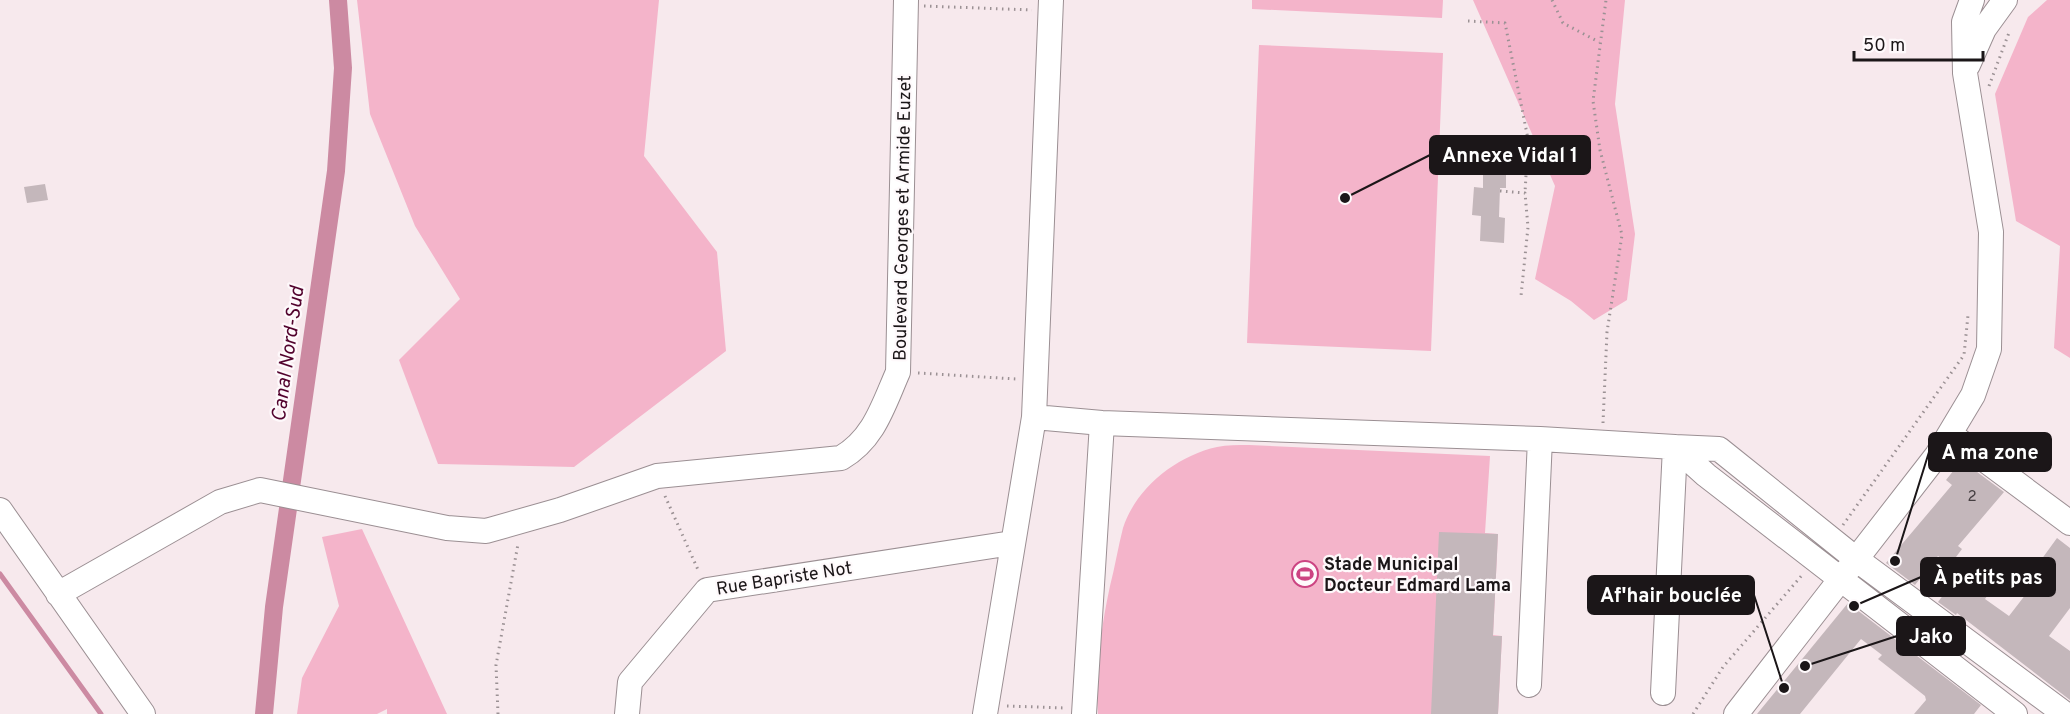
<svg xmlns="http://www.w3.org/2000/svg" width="2070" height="714" font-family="Overpass,sans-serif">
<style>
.green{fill:#f4b4ca}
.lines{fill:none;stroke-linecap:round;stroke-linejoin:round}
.stream{stroke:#cc8aa2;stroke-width:5}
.canal{stroke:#cc8aa2;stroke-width:18}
.building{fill:#c4b7bb}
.minor-casing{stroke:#9b8f93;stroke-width:26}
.path{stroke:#9b9194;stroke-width:3;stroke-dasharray:1.5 4.5;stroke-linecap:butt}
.minor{stroke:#fff;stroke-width:24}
.labels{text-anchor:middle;stroke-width:4.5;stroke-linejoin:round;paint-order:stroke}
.number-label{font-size:15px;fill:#453e41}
.street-label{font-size:18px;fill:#1b1618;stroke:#fef9fb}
.poi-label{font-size:18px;font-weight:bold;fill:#1b1618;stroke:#fef9fb;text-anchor:start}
.water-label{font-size:20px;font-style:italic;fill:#52022d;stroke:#fef9fb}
.leader{fill:none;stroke:#1b1618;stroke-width:2}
.callout-dot{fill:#1b1618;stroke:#fef9fb;stroke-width:2}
.callout{fill:#1b1618;stroke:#1b1618;stroke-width:2}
.callout-label{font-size:20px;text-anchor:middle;font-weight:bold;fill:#fff}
</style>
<rect width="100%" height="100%" fill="#f7e9ed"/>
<path class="green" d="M357,0H659L644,156L717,252L726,351L574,467L438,464L399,360L460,299L415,226L370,114Z
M1252,0H1443L1442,18L1252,9Z
M1473,0H1625L1615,104L1635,234L1627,300L1594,320L1571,301L1535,279L1555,186Z
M2047,0H2070V358L2054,348L2060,246L2016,221L1995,94L2028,17Z
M1259,45L1443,53L1431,351L1247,343Z
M1249,445L1490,456L1485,533L1498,534L1493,635L1502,636L1498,714H1098C1095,671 1101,628 1110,586C1115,567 1118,547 1123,528C1136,488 1176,456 1217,447C1227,445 1238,445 1249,445Z
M362,529L447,714H387V709L377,714H297L302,678L339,606L322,537Z"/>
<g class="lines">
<path class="stream" d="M0,574L101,714"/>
<path class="canal" d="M264,714L274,607L336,171L343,68L338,0"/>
</g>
<path class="building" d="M1483,160H1506V188H1500L1499,217L1505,218L1504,243L1480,241L1481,216L1472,215L1474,187L1483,188Z
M45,184L48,200L27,203L24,187Z
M1965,463L2004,492L1958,546L1962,549L1950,565L1938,556L1915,585L1886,563L1952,485L1946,480L1958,465L1962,468Z
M1439,532L1498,534L1493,636H1502L1498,714H1431Z
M2057,538L2070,548V608L2049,636L2070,651V700L1957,613L1956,615L1938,602L1962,570L1990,592L1985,599L2009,616L2026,594L2020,589Z
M1848,603L1981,705L1974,714H1914L1926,700L1925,696L1878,659L1882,655L1861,639L1800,714H1757Z"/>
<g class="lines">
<defs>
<path id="minor" d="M1968,65L1984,29L2005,0
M1034,417L1102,423L1540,439
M1950,434L2070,523
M1675,447L1719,449L1856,559L2065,714
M1675,447L1706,475L2015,714
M0,510L143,714
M58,594L220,502L260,490L447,528L486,531L560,510L657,476L841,458C874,439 883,406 898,372L906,0
M1529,685L1540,439L1675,447L1663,693
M627,714L630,682L707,590L1012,543
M985,714L1034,417L1051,0
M1084,714L1102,423
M1736,714L1937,455L1973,395L1989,349L1991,232L1965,73L1964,22L1972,0"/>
</defs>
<use href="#minor" class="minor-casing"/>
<path class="path" d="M1552,0L1563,23L1599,42
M924,6L1032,10
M1468,21L1505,23L1528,139L1525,193
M1989,86L2010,30
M1500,191L1525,193L1528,227L1521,296
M918,373L1016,379
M1603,423L1607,332L1622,235L1600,150L1593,101L1606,0
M665,496L699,572
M1843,525L1964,355L1968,315
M1007,706L1066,708
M498,714L496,665L518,544
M1693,714L1723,667L1803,574"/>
<use href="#minor" class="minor"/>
</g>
<defs>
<symbol id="stadium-ring" viewBox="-11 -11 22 22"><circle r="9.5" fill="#fef9fb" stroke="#cc4482" stroke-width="1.5"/><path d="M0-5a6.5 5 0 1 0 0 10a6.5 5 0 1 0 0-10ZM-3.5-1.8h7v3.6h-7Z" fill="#cc4482"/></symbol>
</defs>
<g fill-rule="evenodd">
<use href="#stadium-ring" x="1290" y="559" width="30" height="30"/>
</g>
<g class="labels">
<g class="number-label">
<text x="1972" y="501">2</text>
</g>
<g class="street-label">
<text transform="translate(902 218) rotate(-89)" y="6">Boulevard Georges et Armide Euzet</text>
<text transform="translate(784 578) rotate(-9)" y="6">Rue Bapriste Not</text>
</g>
<g class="poi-label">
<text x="1324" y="570">Stade Municipal<tspan x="1324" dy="21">Docteur Edmard Lama</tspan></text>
</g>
<g class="water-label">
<text transform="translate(287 354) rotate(-82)" y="7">Canal Nord-Sud</text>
</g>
</g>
<path class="leader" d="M1345 198L1430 155M1895 561L1929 452M1854 606L1921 577M1784 688L1754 595M1805 666L1897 636"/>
<g class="callout-dot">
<circle cx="1345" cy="198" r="6"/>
<circle cx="1895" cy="561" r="6"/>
<circle cx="1854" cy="606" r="6"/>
<circle cx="1784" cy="688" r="6"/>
<circle cx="1805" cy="666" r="6"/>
</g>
<g class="callout">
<rect x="1430" y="136" width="160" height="38" rx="6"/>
<rect x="1929" y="433" width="122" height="38" rx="6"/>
<rect x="1921" y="558" width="134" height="38" rx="6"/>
<rect x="1588" y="576" width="166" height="38" rx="6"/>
<rect x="1897" y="617" width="68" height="38" rx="6"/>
</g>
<g class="callout-label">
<text x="1510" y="162">Annexe Vidal 1</text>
<text x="1990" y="459">A ma zone</text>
<text x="1988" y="584">À petits pas</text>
<text x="1671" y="602">Af'hair bouclée</text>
<text x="1931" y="643">Jako</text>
</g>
<path d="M1854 51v9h129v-9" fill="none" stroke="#1b1618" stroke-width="3"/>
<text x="1863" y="51" font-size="18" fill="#1b1618" stroke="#fef9fb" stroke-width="4.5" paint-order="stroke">50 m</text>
</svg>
